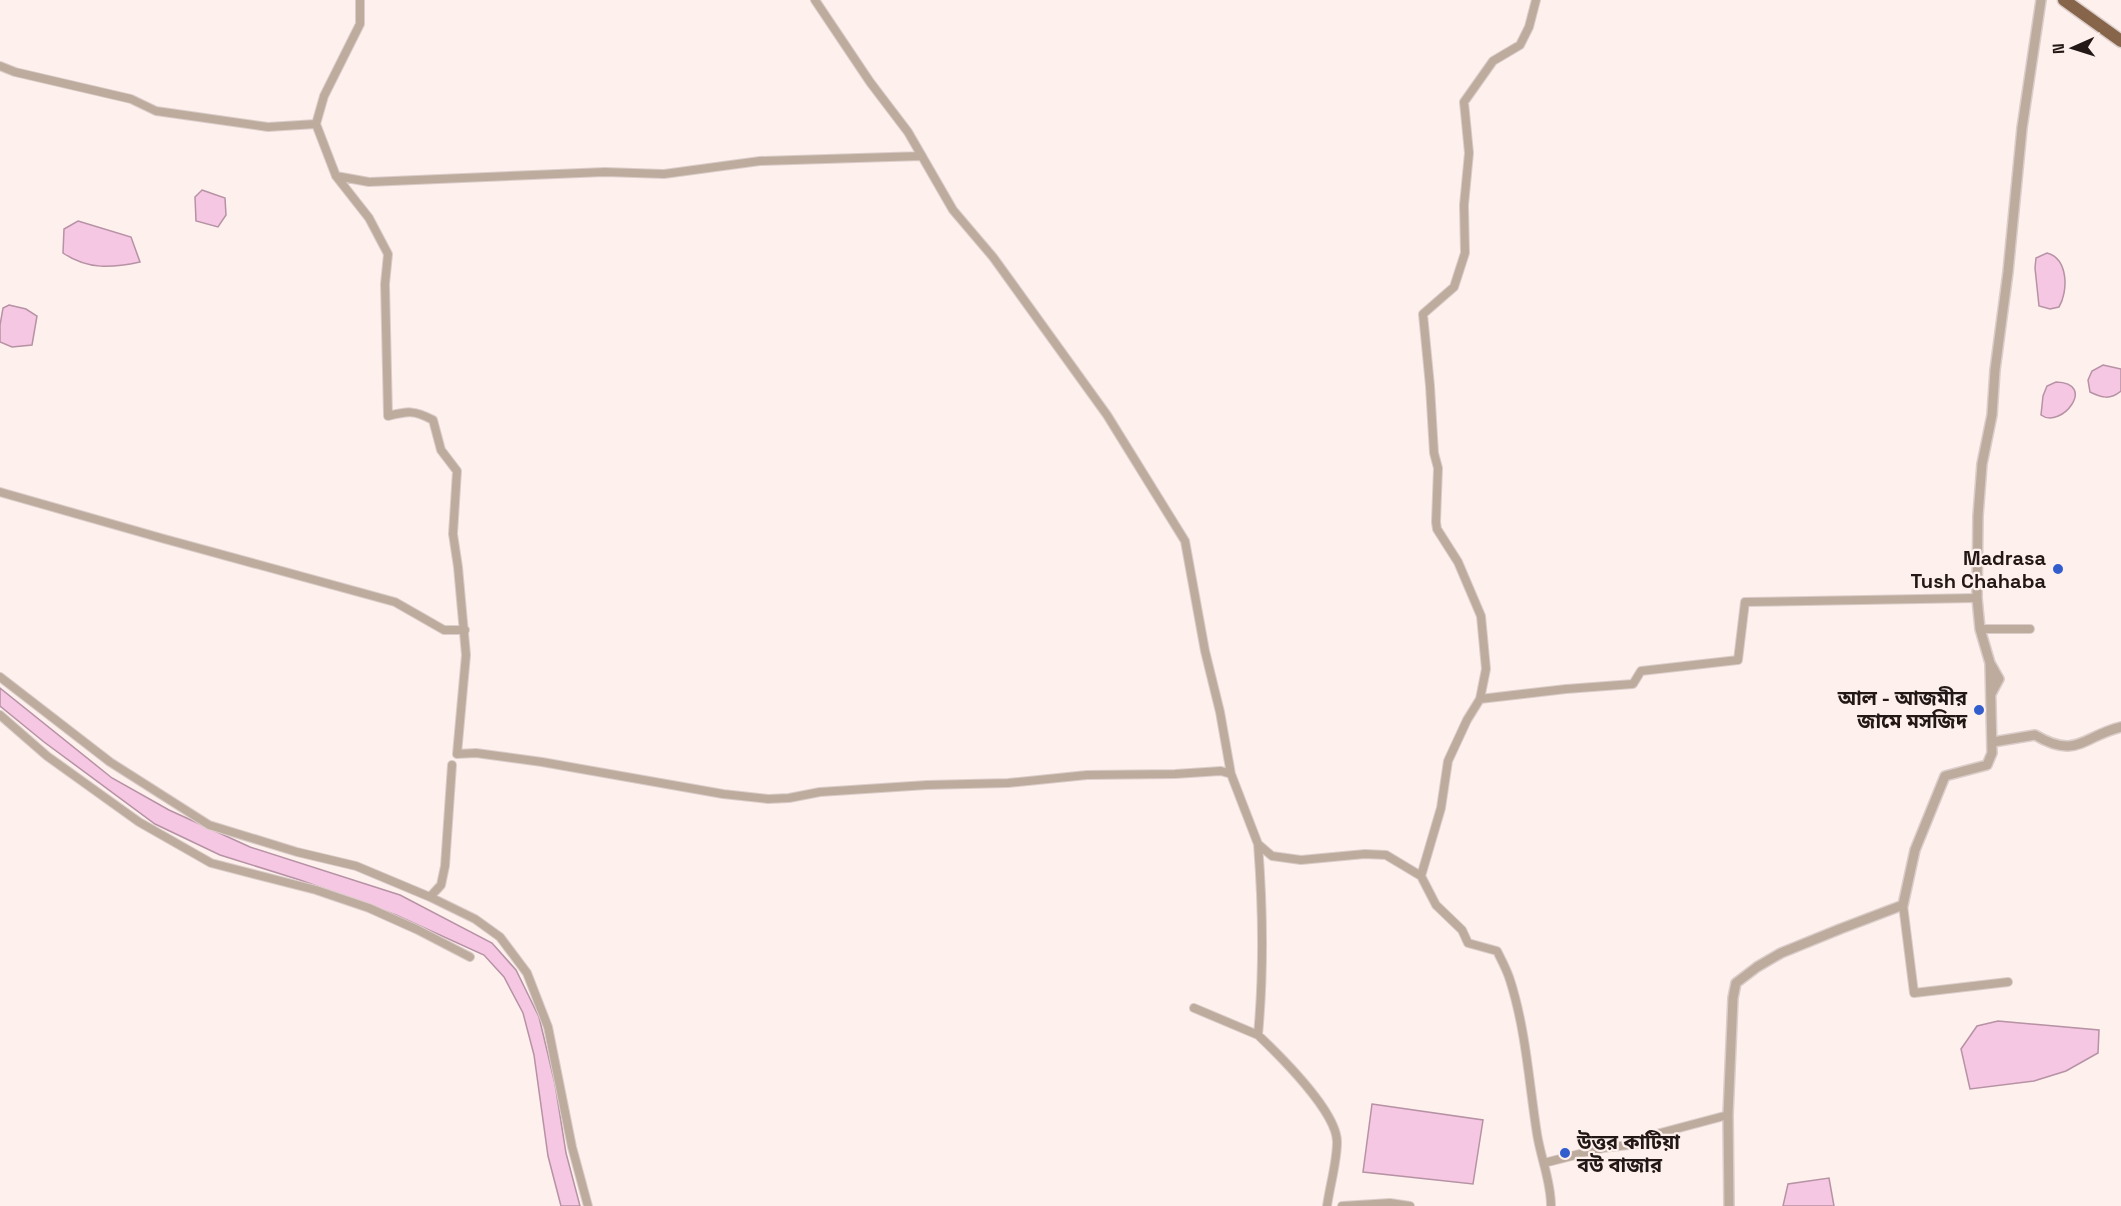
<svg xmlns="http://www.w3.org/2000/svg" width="2121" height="1206" font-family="'Space Grotesk','Noto Sans Bengali',sans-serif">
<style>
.water{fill:#f5c7e2;stroke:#b692a4;stroke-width:1.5}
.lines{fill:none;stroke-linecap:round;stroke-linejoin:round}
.minor-casing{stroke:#dbcdca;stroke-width:10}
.tertiary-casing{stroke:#dbcdca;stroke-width:12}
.trunk-casing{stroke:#dbcdca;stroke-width:15}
.minor{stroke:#bdac9e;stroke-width:8}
.tertiary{stroke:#bdac9e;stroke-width:9}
.trunk{stroke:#86654a;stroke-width:12}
.poi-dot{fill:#325ecd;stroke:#fef0ed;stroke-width:2}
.labels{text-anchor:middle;stroke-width:4.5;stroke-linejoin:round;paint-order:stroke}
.poi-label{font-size:20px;font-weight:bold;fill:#231815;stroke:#fef0ed;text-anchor:end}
</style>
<rect width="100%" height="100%" fill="#fef0ed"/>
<path class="water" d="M202,190L225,198L226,215L218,227L196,221L195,197Z
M78,221L131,237L140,262C112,268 88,270 63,253L64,229Z
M2047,253C2069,259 2068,292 2059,307L2050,309L2039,306L2035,268L2036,258Z
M9,305L26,309L37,316L32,345L12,347L0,342V325L3,308Z
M2103,365L2121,369V391C2110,400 2102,398 2090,392L2088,380L2092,371Z
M2056,382C2098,383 2061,430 2041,415L2043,396L2047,386Z
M0,688L112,778L169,810L250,847L400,895L492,943L516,970L539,1017L555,1084L566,1153L580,1206H561L548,1156L534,1055L523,1013L504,977L484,955L396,915L300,880L220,855L155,824L44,742L0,706Z
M1998,1021L2099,1030L2098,1053L2066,1071L2034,1081L1970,1089L1961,1049L1977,1026Z
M1372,1104L1483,1120L1473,1184L1363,1172Z
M1829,1178L1834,1206H1783L1788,1184Z"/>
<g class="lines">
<defs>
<path id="minor" d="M815,0L870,82L908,132L953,210L993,257L1107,415L1185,541L1205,651L1220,712L1231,774L1258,844L1272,856L1301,860L1365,854L1386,855L1421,876L1436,905L1462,930L1468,943L1497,951C1502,961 1507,970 1510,980C1526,1030 1529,1083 1537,1134C1541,1159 1551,1181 1551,1206
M0,66L15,72L131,99L156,111L268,127L316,124L336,176L369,218L388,254L385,284L388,416C408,411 414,410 433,420L441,450L457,471L453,534L458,567L466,655L457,754L476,753L542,762L723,794L768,799L789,798L820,792L927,785L1008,783L1087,775L1175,774L1221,771L1231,774
M316,124L324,96L360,24V0
M336,176L369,182L605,172L664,174L760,161L922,156
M0,492L161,538L395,602L444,630H465
M1980,629H2030
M0,677L110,762L209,825L297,852L356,866L430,897L475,919L500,937L527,973L548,1027L572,1147L588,1206
M1480,699L1566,689L1633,684L1641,671L1738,660L1745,602L1977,598
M0,715L47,756L139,822L211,863L316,890L369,908L418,930L470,957
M1258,844C1263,908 1264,971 1258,1035C1279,1055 1337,1112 1337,1142C1337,1162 1330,1185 1327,1206
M1421,876L1441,808L1448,761L1467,720L1480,699L1486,669L1481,616L1458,562L1437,529L1436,522L1438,468L1434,453L1430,386L1423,314L1454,287L1465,253L1464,205L1469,153L1464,102L1493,61L1520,45L1529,27L1536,0
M430,897L441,885L445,866L452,765
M1903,905L1914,993L2008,982
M1194,1008L1258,1035
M1544,1163L1603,1148L1637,1144L1649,1136L1728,1115
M1342,1206L1390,1203L1410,1206"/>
<path id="tertiary" d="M1990,663L1999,679L1991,694
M1993,742L2035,735C2077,760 2083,736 2121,727
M1729,1206L1728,1115L1733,998L1736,983L1757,967L1781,953L1840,929L1903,905L1915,850L1945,776L1987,765L1992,753L1990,663L1980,629L1977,598L1978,516L1982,464L1992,415L1995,370L2008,272L2022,128L2041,0"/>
<path id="trunk" d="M2064,0L2121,41"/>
</defs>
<use href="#minor" class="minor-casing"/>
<use href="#tertiary" class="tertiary-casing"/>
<use href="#trunk" class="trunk-casing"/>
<use href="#minor" class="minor"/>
<use href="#tertiary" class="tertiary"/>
<use href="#trunk" class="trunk"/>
</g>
<g class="poi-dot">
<circle cx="2058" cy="569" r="6"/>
<circle cx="1979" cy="710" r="6"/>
<circle cx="1565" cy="1153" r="6"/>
</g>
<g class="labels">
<g class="poi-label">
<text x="2046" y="565">Madrasa<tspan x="2046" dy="23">Tush Chahaba</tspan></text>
<text x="1967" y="705">আল - আজমীর<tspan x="1967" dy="23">জামে মসজিদ</tspan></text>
<text x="1577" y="1149" text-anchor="start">উত্তর কাটিয়া<tspan x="1577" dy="23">বউ বাজার</tspan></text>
</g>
</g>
<g transform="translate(2073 48) rotate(267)" stroke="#fef0ed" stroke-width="4.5" paint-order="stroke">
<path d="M0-4.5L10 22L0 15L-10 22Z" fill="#231815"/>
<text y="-9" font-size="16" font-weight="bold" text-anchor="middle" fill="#231815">N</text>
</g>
</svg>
